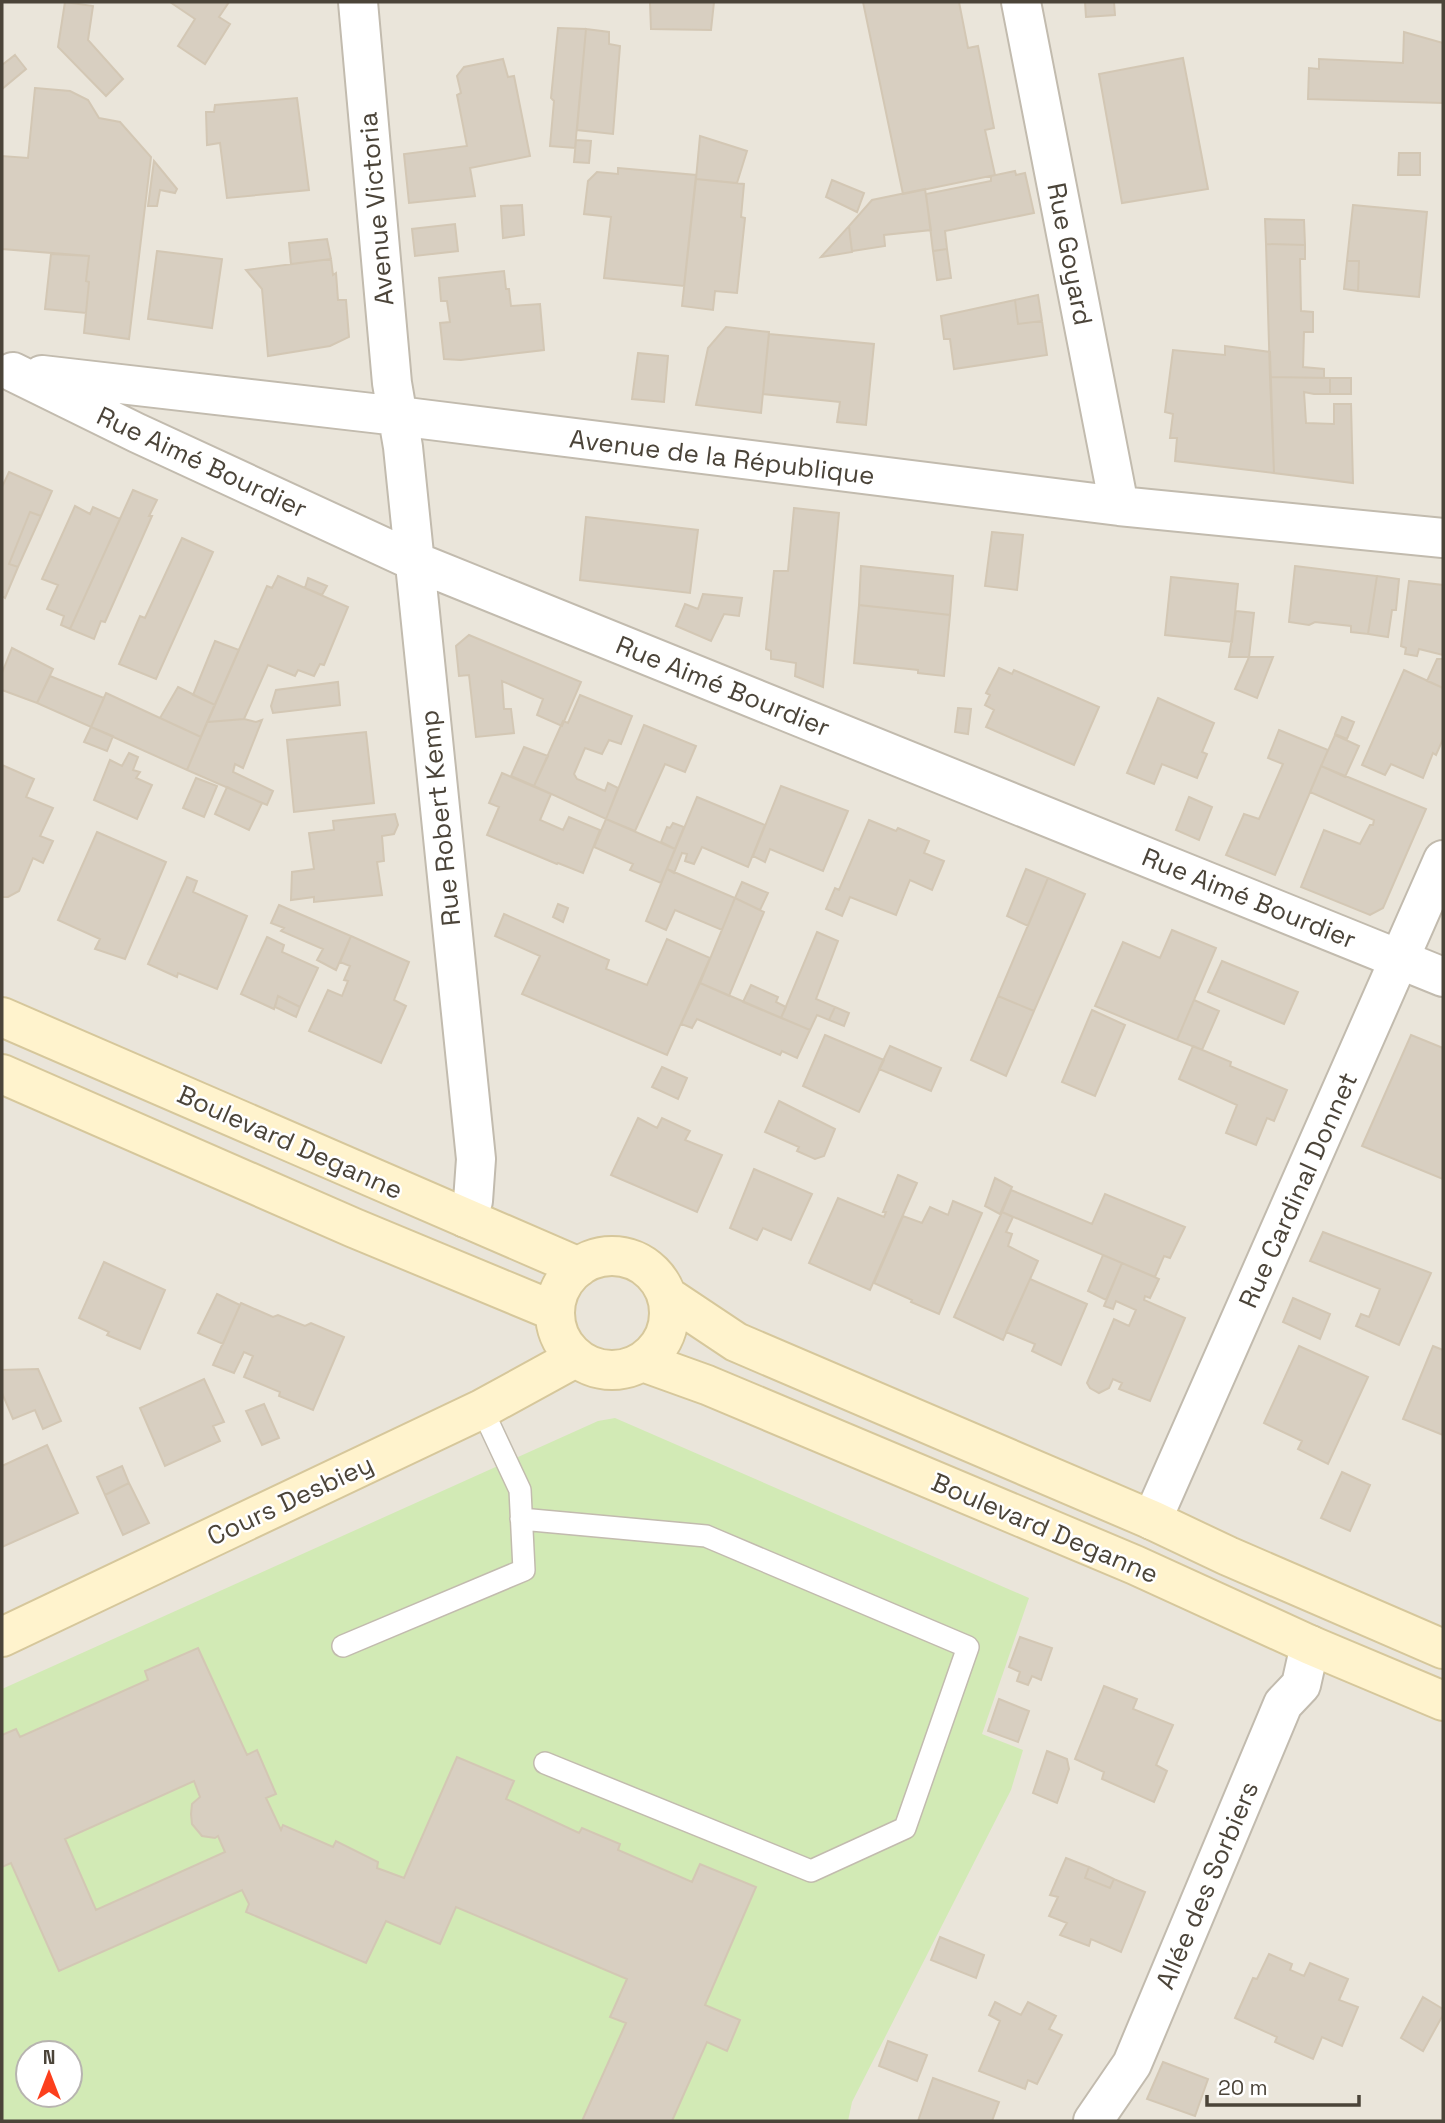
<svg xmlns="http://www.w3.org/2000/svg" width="1445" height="2123" font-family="'Space Grotesk',sans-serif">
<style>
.residential{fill:#eae5da;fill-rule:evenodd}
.green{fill:#d2eab5;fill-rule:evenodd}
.building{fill:#d8cfc1;stroke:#d3c7b4;stroke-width:2;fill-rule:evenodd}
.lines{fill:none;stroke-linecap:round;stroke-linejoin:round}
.lane-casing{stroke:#c2bbae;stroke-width:24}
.street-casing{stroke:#c2bbae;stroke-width:42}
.secondary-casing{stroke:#d6c79b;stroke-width:42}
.lane{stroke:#fff;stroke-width:21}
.street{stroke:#fff;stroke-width:38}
.secondary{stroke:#fff3cd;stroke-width:38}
.labels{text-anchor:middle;stroke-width:5;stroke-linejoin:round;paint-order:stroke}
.street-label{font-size:26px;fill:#4b4439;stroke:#fff}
</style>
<rect width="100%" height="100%" fill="#f6f3ec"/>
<path class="residential" d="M2,2H1443V2121H2ZM28,2053H70V2095H28Z"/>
<path class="green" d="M615,1418L1029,1598L982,1734L1023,1750L1011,1790L852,2102L848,2121H2V1689L598,1421ZM28,2053H70V2095H28Z"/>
<path class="building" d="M65,2L93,6L88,40L123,79L106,96L58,47Z
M170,2H229L219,17L230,24L205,64L178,46L195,19Z
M650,2H714L711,30L651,29Z
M863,2H959L968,48L978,46L994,128L985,130L995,175L903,194Z
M1085,2H1114L1115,15L1086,17Z
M558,28L586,29L575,148L550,146L554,101L551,98Z
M586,29L609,32V44L620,46L613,134L577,130Z
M1404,32L1443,43V103L1308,99L1309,68L1319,69V59L1403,63Z
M15,55L26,69L2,89V65Z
M1183,58L1208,189L1122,203L1099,74Z
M503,59L508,77L514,76L530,156L470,168L475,196L409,203L404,154L467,146L457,95L461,93L457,76L464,67Z
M35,88L70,91L88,100L99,118L120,122L151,157L129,339L84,333L89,282L86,281L89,256L2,249V156L28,158Z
M297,98L309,190L227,198L220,143L207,145L206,112H214L215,105Z
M700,136L747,151L737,183L696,179Z
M576,140L591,141L589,163L574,162Z
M1399,153H1420V175H1398Z
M154,161L177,189L175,193L160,190L157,206H148Z
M618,168L696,175L684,286L604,278L611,217L584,214L588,181L597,172L618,174Z
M1015,171L1016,175L1025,173L1034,213L945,231L947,249L933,251L926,194L991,181V176Z
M696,179L744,184L741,217L745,218L737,293L715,291L713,310L682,306Z
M832,180L864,193L857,212L826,197Z
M925,189L931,230L884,235L885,246L852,251L849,226L872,200Z
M522,205L524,235L503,238L501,206Z
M1353,205L1427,212L1419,297L1358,291L1359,261H1347Z
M1265,219L1304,220L1305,245L1266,244Z
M455,224L458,251L415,256L412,229Z
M849,226L852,252L821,257Z
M327,239L331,259L291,264L289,243Z
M1266,244L1305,245V259H1300L1301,311L1313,312V332H1304L1303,367L1324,369V378L1270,377Z
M947,249L951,278L937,280L933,251Z
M157,251L222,259L212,328L148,319Z
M51,254L89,256L86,281L89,282L86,313L45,309Z
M331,259L333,275L336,273L338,300H346L349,337L330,346L268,356L262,289L246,270Z
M1347,261H1359L1358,291L1344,289Z
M504,271L506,289H509L511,306L540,304L544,350L461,360L444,359L440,323L450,322L447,301H441L439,278Z
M1038,295L1042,321L1018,324L1015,300Z
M1015,300L1018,324L1042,321L1047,355L954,369L950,339H944L941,316Z
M726,327L769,332L761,413L696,405L708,348Z
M769,334L874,344L866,425L837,422L840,402L763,394Z
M1225,346L1270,352L1274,473L1175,461L1177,438H1170L1173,414L1165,412L1173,350L1225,355Z
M638,353L668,356L664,402L632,399Z
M1270,377L1330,378V394H1314L1304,392L1306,423L1334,424V404H1351L1353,483L1274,473Z
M1330,378H1351V394H1330Z
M9,472L52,491L41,516L30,512L9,564L18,567L5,598L2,596V487Z
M133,490L157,500L149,516H152L105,622L101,621L94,639L70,629Z
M75,506L90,514L93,507L120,519L70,629L61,625L64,616L47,609L58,585L42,579Z
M794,508L839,513L823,687L795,676L796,663L771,659V651L766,649L774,571H788Z
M30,512L41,516L18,567L9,564Z
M586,517L698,530L690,593L580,580Z
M992,532L1023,535L1017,590L985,586Z
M182,538L213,552L156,679L119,664L140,616L145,618Z
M861,566L953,576L950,615L859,605Z
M1295,566L1377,576L1368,634L1351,632V626L1315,622L1309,625L1289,622Z
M278,576L348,607L324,665L320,664L314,676L298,670L295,676L268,665L244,719L207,722L267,586L272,588Z
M1377,576L1399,579L1396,610H1392L1388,637L1368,634Z
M1171,577L1238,584L1232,642L1165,635Z
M308,578L327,586L322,595L305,588Z
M1409,581L1443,585V655L1419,649L1417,656L1405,654L1406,648L1401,646Z
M703,594L742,598L739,616L724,614L711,641L676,626L685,604L698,609Z
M859,605L950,615L944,676L918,673V670L854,663Z
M1236,611L1254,613L1249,657H1229Z
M469,635L581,682L562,726L537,715L543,699L502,681L504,709H511L514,733L476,737L469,675L459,676L456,646Z
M215,641L239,650L215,705L193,695Z
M12,648L53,669L37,703L2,690V673Z
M1249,657H1273L1257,698L1235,689Z
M1437,659H1443V688L1427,681Z
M999,668L1012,674L1014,670L1099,707L1074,765L986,727L994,710L985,705L990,695L986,693Z
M1404,670L1443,688V739L1436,755L1433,753L1423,778L1391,764L1385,775L1362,765Z
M50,676L104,698L91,727L37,703Z
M338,682L340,705L273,713L271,706L276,690Z
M178,687L215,705L201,737L160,718Z
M106,693L201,737L187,770L91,727Z
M580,695L632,716L621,744L609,740L602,754L585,748L574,774L577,779L605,791L608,783L618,788L606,819L534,786L563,721L568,723Z
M1158,698L1214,723L1202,752L1207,754L1197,778L1162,764L1154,784L1127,773Z
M958,708L971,709L968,734L955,732Z
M1342,717L1354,722L1347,739L1335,734Z
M244,719L256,722L262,720L243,768L235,764L233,772L273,791L267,805L187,770L207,722Z
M644,725L696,746L685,772L665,764L635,831L606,819Z
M91,727L113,736L107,751L84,742Z
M1279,730L1328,750L1275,875L1226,855L1244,814L1259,819L1283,764L1268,758Z
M366,732L374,803L294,812L287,740Z
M1335,735L1359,746L1345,777L1321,766Z
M524,747L548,756L534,786L511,776Z
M129,753L138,757L133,770L140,772L136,778L152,785L137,819L94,800L110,760L122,766Z
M2,765L34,779L26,797L53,808L40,836L53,841L43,863L33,858L19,891L8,897H2Z
M1321,766L1426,809L1383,908L1370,915L1301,887L1324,830L1360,844L1370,825H1373L1374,820L1310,792Z
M502,773L551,794L540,820L563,830L569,817L600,830L583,873L558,863L557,864L487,835L499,807L489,803Z
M196,778L217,786L204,817L183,808Z
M781,786L848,811L823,871L770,849L765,862L753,856Z
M227,787L262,803L249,830L215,814Z
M697,797L765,825L748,867L702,847L694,864L685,861L687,854L682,853L674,873L667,869Z
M1189,797L1212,807L1199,840L1176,830Z
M395,814L398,825L394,834L382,836L384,861L377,862L382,895L314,902V897L291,900L292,872L314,869L309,833L334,830L333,821Z
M606,819L675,849L661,883L630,870L633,864L594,847Z
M869,820L896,831L898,828L929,841L924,853L944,861L932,890L910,880L896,915L850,897L842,916L826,909L835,888L839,890Z
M673,823L684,827L675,849L661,842L667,827L670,828Z
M97,832L166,862L125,959L95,949L100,939L58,920Z
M667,869L735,898L722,930L675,910L666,930L646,921Z
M1026,869L1048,878L1028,926L1007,916Z
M187,877L197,881L193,892L247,916L217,989L178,973L177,977L148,964Z
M1048,878L1085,894L1034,1011L998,996Z
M742,882L768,893L760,910L735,898Z
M735,898L764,912L729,996L700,983Z
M558,904L568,908L563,922L553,917Z
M279,905L351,936L336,970L317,960L323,949L281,931L284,928L271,923Z
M504,914L609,960L606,969L647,985L667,939L710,958L667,1055L522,994L540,956L495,936Z
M1172,930L1216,948L1177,1040L1095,1006L1123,942L1160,958Z
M817,932L838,941L816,999L835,1007L829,1020L817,1015L810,1030L781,1018Z
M351,936L409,962L394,1000L406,1006L381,1063L309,1031L328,990L342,996L348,981L344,980L350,966L340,962Z
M267,937L284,945L282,952L318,968L300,1007L278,996L274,1009L241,994Z
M1222,961L1298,992L1284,1024L1208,992Z
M700,983L810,1030L797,1058L782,1051L780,1055L697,1019L692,1028L681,1024Z
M751,985L778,997L776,1002L786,1007L781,1018L743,1002Z
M278,996L300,1007L296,1017L275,1007Z
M998,996L1034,1011L1006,1076L971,1060Z
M1194,1000L1219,1011L1202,1050L1177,1040Z
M835,1007L849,1013L844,1026L829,1020Z
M1092,1010L1125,1025L1095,1096L1062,1082Z
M825,1035L884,1060L859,1112L803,1086Z
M1411,1035L1443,1048V1179L1362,1146Z
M890,1046L941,1068L931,1091L879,1069Z
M1193,1046L1231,1062L1230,1066L1287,1090L1274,1121L1267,1118L1256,1145L1226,1133L1237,1105L1179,1079Z
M662,1067L687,1078L678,1099L652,1087Z
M779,1101L835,1129L824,1156L815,1159L797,1151L799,1147L765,1132Z
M638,1118L657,1128L662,1118L690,1131L685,1140L722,1155L697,1212L611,1175Z
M754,1169L812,1194L791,1240L763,1228L757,1240L730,1228Z
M898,1175L917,1183L870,1290L809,1263L838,1198L884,1217L886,1212H883Z
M995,1178L1012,1187L1000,1214L985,1206Z
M1011,1190L1092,1224L1105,1194L1185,1227L1170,1258L1164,1256L1155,1277L1002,1212Z
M953,1201L982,1213L939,1314L911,1302L912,1300L874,1283L903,1216L922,1223L930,1207L948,1215Z
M1002,1212L1013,1217L1006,1232L1012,1234L1008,1246L1038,1261L1003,1340L954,1317Z
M1323,1232L1431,1273L1399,1345L1356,1326L1361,1314L1369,1317L1380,1289L1310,1261Z
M1103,1255L1122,1263L1106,1300L1088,1291Z
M104,1262L165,1290L140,1349L107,1335L109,1332L79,1318Z
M1122,1263L1159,1279L1150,1298L1145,1296L1144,1300L1185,1318L1150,1401L1119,1389L1122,1383L1113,1379L1109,1388L1099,1393L1090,1388L1087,1383L1114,1319L1129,1326L1136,1310L1116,1301L1113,1309L1104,1306Z
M1030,1279L1087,1304L1061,1365L1032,1351L1035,1344L1006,1332Z
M217,1294L240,1305L223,1344L198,1333Z
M1293,1298L1330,1314L1320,1339L1283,1322Z
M241,1303L273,1317L278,1315L305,1326L311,1323L344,1337L313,1410L279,1396L280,1392L244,1377L253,1356L244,1352L234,1373L213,1365Z
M1299,1346L1368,1377L1328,1464L1298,1449L1302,1441L1264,1423Z
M1433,1346L1443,1350V1435L1403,1419Z
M38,1369L61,1421L43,1429L35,1410L13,1419L2,1393V1370Z
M204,1379L224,1422L213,1426L220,1441L165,1466L140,1408Z
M264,1404L279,1438L262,1445L246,1411Z
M47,1445L78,1513L2,1547V1466Z
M122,1466L129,1483L105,1495L97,1477Z
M1342,1472L1370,1485L1350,1531L1321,1518Z
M129,1483L149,1523L123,1535L105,1495Z
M1020,1637L1052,1648L1041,1680L1032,1676L1028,1685L1017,1681L1020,1672L1009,1667Z
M198,1648L247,1755L257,1750L276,1794L266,1798L281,1830L283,1825L333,1847L336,1841L378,1862L377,1868L404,1878L457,1757L514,1781L506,1799L579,1833L582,1828L620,1844L618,1850L692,1882L700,1864L756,1887L705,2005L740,2020L727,2051L707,2042L672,2121H582L626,2023L610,2017L627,1979L456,1907L440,1944L386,1921L366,1963L246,1912L249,1904L242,1890L59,1971L11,1863L2,1867V1735L16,1729L20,1737L148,1680L145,1671ZM194,1781L200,1797L192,1804L191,1814L192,1824L202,1836L215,1838L218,1836L225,1852L96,1910L65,1839Z
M1104,1686L1137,1699L1133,1709L1173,1725L1156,1765L1167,1771L1154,1802L1102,1779L1104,1772L1075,1759Z
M999,1699L1029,1711L1018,1742L988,1731Z
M1047,1751L1067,1759L1069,1769L1057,1803L1033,1793Z
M1066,1858L1089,1867L1085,1878L1110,1888L1114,1879L1145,1892L1121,1952L1091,1939L1089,1946L1060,1935L1067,1923L1049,1916L1058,1897L1050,1895Z
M1089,1867L1114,1879L1110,1888L1085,1878Z
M940,1937L984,1955L976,1978L931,1960Z
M1269,1954L1292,1964L1290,1970L1304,1976L1310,1963L1348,1979L1339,2000L1358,2007L1342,2046L1322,2037L1313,2059L1275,2042L1277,2037L1235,2018L1253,1978L1257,1979Z
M1423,1997L1443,2009V2015L1423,2051L1401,2038Z
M995,2002L1021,2015L1028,2002L1056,2016L1049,2029L1062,2035L1037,2084L1028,2080L1025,2089L979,2071L1000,2021L989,2015Z
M888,2041L927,2055L917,2081L879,2066Z
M1163,2062L1208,2079L1195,2116L1147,2099Z
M933,2078L999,2102L992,2121H918Z"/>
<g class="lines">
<defs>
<path id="lane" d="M521,1519L706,1536L968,1647L905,1828L811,1871L545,1763
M343,1646L524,1570L520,1490L482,1409"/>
<path id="street" d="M358,2L392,383L403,447L476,1159L473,1201L466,1218
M1021,2L1119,506
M13,372L137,433L414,561L1443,977
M42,375L398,416L1119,506L1443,538
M1152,1520L1443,860
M1093,2121L1132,2064L1283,1704L1301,1685L1310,1645"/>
<path id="secondary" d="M2,1017L579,1267
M2,1074L354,1228L554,1311
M555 1313a57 57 0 1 1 114 0a57 57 0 1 1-114 0Z
M667,1296L736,1342L1152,1520L1228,1556L1443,1649
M643,1362L707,1385L1135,1565L1310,1645L1443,1701
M2,1637L482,1409L575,1358"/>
</defs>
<use href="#lane" class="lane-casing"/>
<use href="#street" class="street-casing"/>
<use href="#secondary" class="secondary-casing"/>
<use href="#lane" class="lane"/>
<use href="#street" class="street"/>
<use href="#secondary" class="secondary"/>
</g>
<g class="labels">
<g class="street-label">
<text transform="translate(376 209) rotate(-95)" y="9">Avenue Victoria</text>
<text transform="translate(1070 254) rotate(79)" y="9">Rue Goyard</text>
<text transform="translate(722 457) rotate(7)" y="9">Avenue de la République</text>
<text transform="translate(202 462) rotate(25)" y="9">Rue Aimé Bourdier</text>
<text transform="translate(723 686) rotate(22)" y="9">Rue Aimé Bourdier</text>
<text transform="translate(440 818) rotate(-96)" y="9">Rue Robert Kemp</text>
<text transform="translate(1249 898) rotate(22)" y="9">Rue Aimé Bourdier</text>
<text transform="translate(290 1142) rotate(24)" y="9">Boulevard Deganne</text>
<text transform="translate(1298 1190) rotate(-66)" y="9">Rue Cardinal Donnet</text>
<text transform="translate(290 1500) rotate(-25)" y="9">Cours Desbiey</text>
<text transform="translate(1045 1528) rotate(23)" y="9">Boulevard Deganne</text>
<text transform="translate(1207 1885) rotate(-67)" y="9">Allée des Sorbiers</text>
</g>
</g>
<rect width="1445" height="2123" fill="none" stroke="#4b4439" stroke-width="7"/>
<g transform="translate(49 2074)"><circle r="33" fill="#ffffff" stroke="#b7b4b0" stroke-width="2"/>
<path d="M0-5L12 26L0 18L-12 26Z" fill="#fc3f1d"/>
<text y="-10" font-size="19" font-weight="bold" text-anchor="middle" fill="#4b4439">N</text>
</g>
<path d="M1207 2095v10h152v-10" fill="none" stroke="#4b4439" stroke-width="3.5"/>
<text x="1218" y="2095" font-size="21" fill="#4b4439" stroke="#ffffff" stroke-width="5" paint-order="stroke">20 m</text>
</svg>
